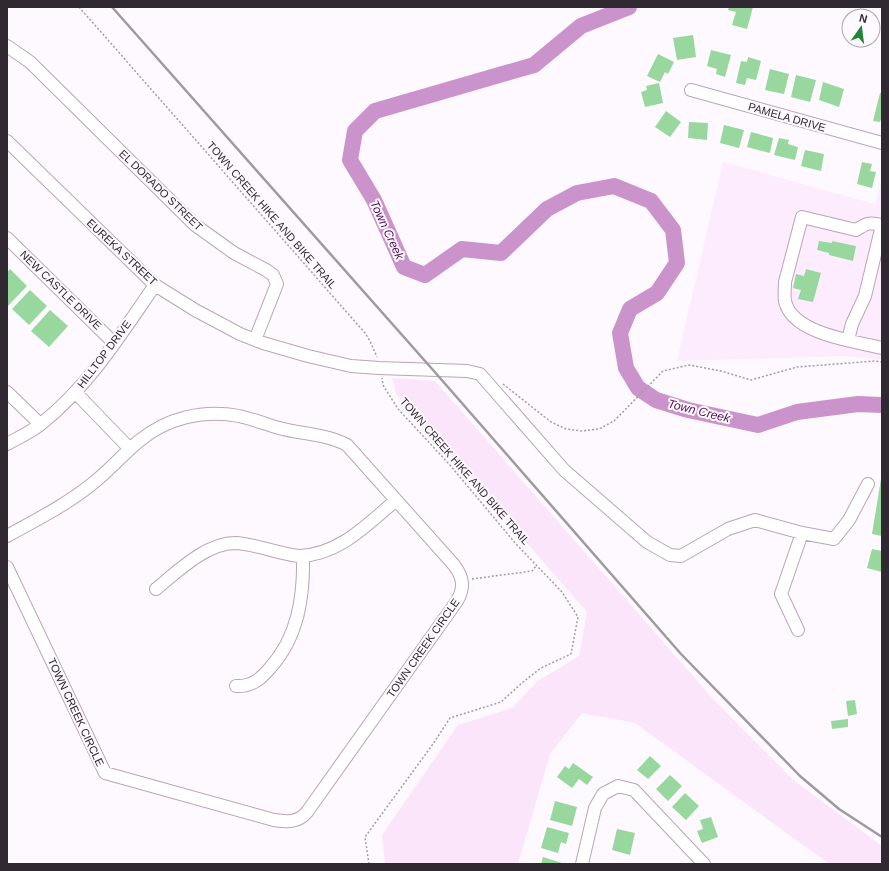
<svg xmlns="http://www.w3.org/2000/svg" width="889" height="871" font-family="Helvetica,sans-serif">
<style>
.built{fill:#fdecfd}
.green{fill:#fbe5fb}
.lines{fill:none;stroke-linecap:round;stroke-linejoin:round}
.river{stroke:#ca93cc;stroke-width:16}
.building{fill:#98d79e}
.minor-casing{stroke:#b9a5b9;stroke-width:14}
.path{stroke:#a39da3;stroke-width:1.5;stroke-dasharray:2 2;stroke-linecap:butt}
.minor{stroke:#fff;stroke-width:12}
.rail{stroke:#a09aa0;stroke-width:2.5}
.labels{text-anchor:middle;stroke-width:4;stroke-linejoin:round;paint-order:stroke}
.street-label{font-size:11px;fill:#312931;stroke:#fef9fe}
.water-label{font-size:12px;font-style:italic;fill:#500d55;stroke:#fef9fe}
</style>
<rect width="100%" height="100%" fill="#fef9fe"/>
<path class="built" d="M723,162L875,204L882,180V360L844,356L677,361Z"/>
<path class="green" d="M392,378L435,381L714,700L792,779L882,846V864H829L635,723L582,713L550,754L518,864H385L382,835L458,725L512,708L538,681L579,656L587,612L396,393Z"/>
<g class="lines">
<path class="river" d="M629,7L581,26L534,65L375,111L355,131L350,160L374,200L404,267L425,275L462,249L501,253L547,209L577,193L614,186L651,201L673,230L677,263L657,293L630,309L620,333L626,368L638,388L656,400L688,410L758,425L797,412L858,404L882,405"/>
</g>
<path class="building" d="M729,7H753L747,29L732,25L736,12L728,10Z
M693,35L696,57L677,60L673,38Z
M711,50L731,55L725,77L716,74L717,69L707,66Z
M658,54L674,62L668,74L665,72L660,82L647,76Z
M748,57L761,61L756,80L747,78L745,85L736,83L741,61L747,62Z
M770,69L789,74L784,94L765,90Z
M796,75L816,80L810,102L791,97Z
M823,82L844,89L839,107L819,100Z
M659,83L663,103L645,107L641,92L647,90L646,86Z
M880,93H882V116L880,122L873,121Z
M666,111L681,122L670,137L655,127Z
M689,122L708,123L707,140L688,138Z
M724,125L744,130L739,148L720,143Z
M751,132L773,138L770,153L747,147Z
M779,138L789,140L788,144L798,147L795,160L774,155Z
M805,150L824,154L821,171L801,166Z
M862,162L872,164L870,171L876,172L872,188L857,184Z
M819,241L832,243V241L856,246L853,261L829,255V253L817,250Z
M10,269L27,286L7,307V272Z
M806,269L821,273L813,302L798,299L801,290L793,288L796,274L804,276Z
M30,290L47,306L29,325L12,309Z
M50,310L68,326L49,347L31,331Z
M881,479H882V536L872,534Z
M872,549L882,551V572L867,568Z
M855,700L857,714L848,716L846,701Z
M848,719V727L832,729L831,721Z
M650,756L661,766L648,779L637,770Z
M573,763L593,777L587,785L579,779L572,788L557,777L565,766L569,769Z
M670,775L682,786L668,801L656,789Z
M685,793L699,806L686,820L672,807Z
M555,801L577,807L572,826L550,820Z
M711,817L718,837L702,843L697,831L703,829L700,820Z
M547,827L569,833L566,844L561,842L558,853L541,848Z
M617,829L635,833L630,855L612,850Z
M543,857L562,863V864H541Z"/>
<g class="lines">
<defs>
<path id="minor" d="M7,46L30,62L195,225L234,253L266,270L273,275L277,284L255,340
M691,90L882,143
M7,141L155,285L195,310L240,334L263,343L308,356L351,366L379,368L467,371L480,374L564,470L647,542L670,555L681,556L728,529L755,520L802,533L834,539L849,520L868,484
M882,225C869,222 867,223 856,230L802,217L785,282C785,288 784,295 785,301C792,334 854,341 882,348
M7,238L114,343
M848,340L852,324L865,296L882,225
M7,392L40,424
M75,392L130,449
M7,444C18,438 31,432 41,424C89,386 121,334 155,285
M7,536C36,520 66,505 92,484C109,471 123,454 139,441C167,418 203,409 239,416C252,419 266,424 279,428C301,434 327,434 347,445L454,565C463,577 465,587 457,601L307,812C298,823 287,822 274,820L105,773L7,567
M156,589C177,572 206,543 235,543C257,544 278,554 299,556C339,555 368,524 396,500
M798,630L781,594L802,533
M236,686C251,687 261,679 270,668C298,637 304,597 303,556
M582,864L595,808L603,794L618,786L634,790L704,864"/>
</defs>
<use href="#minor" class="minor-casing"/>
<path class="path" d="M79,7L365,333L370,341L377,357
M503,384L551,422L566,429L581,431L599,429L614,421L663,371L689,365L721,371L751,380L797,367L875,361L882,362
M472,579L532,571L537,565
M369,864L365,837L433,744L450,718L501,702L523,682L541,668L571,654L578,617L562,592L516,544L449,464L398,409L383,385L382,378"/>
<use href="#minor" class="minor"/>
<path class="rail" d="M112,7L433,370L681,654L800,776L839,809L882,837"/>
</g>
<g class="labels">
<g class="street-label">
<text transform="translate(787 117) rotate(16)" y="4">PAMELA DRIVE</text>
<text transform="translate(161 190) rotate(44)" y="4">EL DORADO STREET</text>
<text transform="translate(272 215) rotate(49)" y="4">TOWN CREEK HIKE AND BIKE TRAIL</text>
<text transform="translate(122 252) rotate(43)" y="4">EUREKA STREET</text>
<text transform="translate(61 290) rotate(44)" y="4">NEW CASTLE DRIVE</text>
<text transform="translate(104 354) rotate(-53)" y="4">HILLTOP DRIVE</text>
<text transform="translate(465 471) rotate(49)" y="4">TOWN CREEK HIKE AND BIKE TRAIL</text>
<text transform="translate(423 648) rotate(-55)" y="4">TOWN CREEK CIRCLE</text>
<text transform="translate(76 712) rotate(65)" y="4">TOWN CREEK CIRCLE</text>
</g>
<g class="water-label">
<text transform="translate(387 230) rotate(65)" y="4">Town Creek</text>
<text transform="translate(699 411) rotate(14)" y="4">Town Creek</text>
</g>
</g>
<rect width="889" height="871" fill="none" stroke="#312931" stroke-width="16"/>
<g transform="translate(861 28) rotate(14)"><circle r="19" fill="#fef9fe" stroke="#aca6ac"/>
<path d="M0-3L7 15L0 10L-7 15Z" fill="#218437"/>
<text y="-6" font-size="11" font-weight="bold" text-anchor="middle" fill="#312931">N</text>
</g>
</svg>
